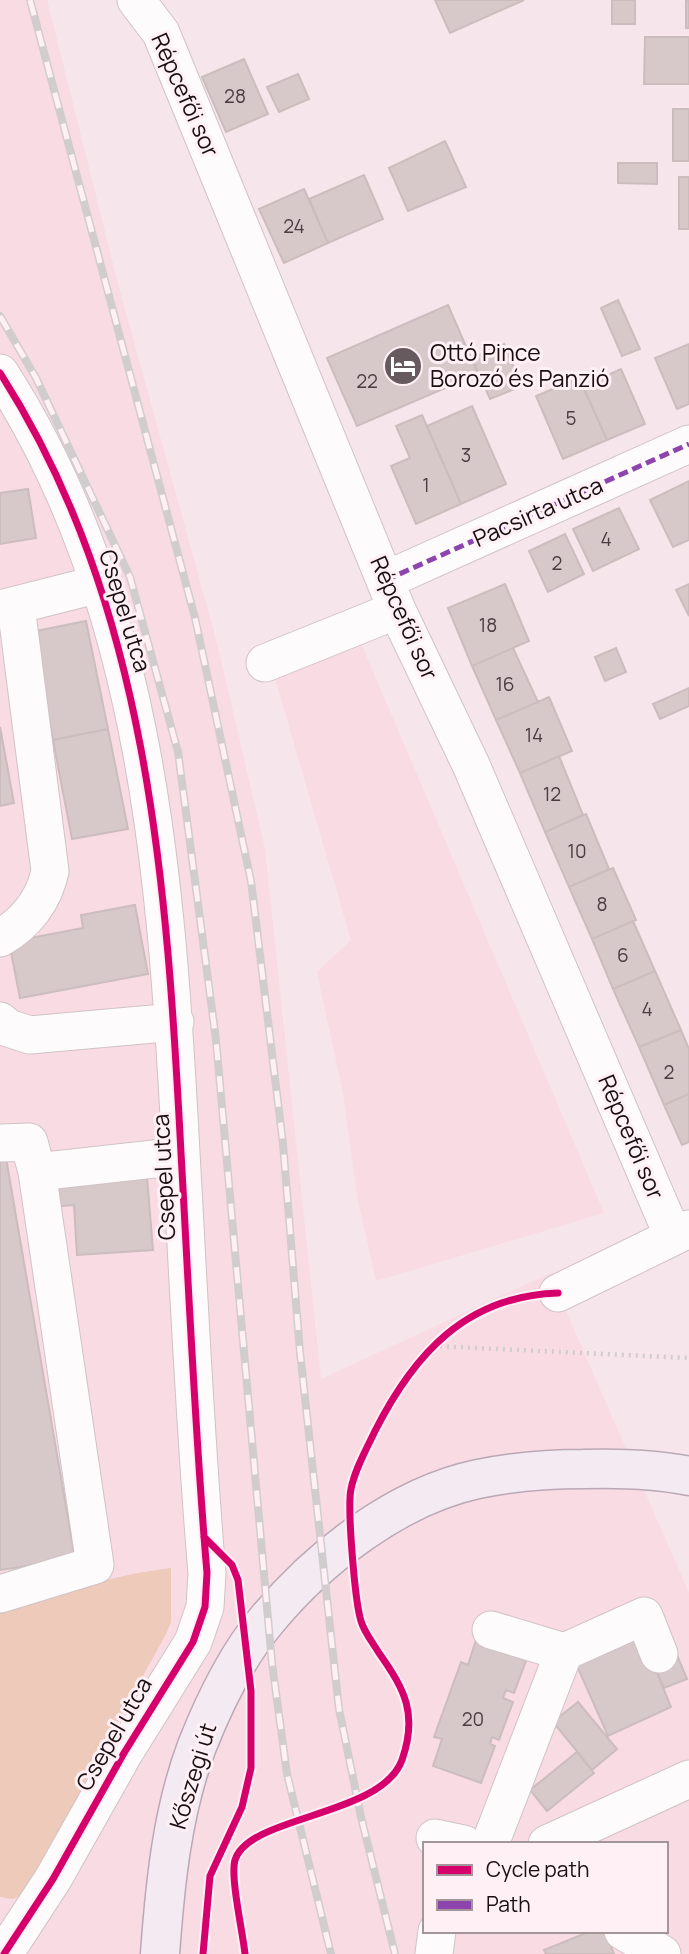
<svg xmlns="http://www.w3.org/2000/svg" width="689" height="1954" font-family="Manrope,sans-serif">
<style>
.built{fill:#f9dbe4;fill-rule:evenodd}
.green{fill:#edcaba}
.building{fill:#d7c8ca;stroke:#cbbdbe;stroke-width:2}
.lines{fill:none;stroke-linecap:round;stroke-linejoin:round}
.minor-casing{stroke:#d0c3c6;stroke-width:39}
.major-casing{stroke:#bba8b5;stroke-width:41}
.path{stroke:#d1cccd;stroke-width:4.5;stroke-dasharray:2 5;stroke-linecap:butt}
.minor{stroke:#fefbfc;stroke-width:37}
.major{stroke:#f3ebf1;stroke-width:38}
.rail-casing{stroke:#d1cdce;stroke-width:8}
.rail{stroke:#fef0f4;stroke-width:5;stroke-dasharray:16;stroke-linecap:butt}
.quiet{stroke:#8e44ad;stroke-width:5;stroke-dasharray:10 5;stroke-linecap:butt}
.cycleway-casing{stroke:#fef0f4;stroke-width:11}
.cycleway{stroke:#d6006c;stroke-width:7}
.labels{text-anchor:middle;stroke-width:6;stroke-linejoin:round;paint-order:stroke}
.number-label{font-size:19px;fill:#483d40}
.street-label{font-size:23px;fill:#190f12;stroke:#fef0f4}
.poi-label{font-size:23px;fill:#190f12;stroke:#fef0f4;text-anchor:start}
</style>
<rect width="100%" height="100%" fill="#f6e5ea"/>
<path class="built" d="M0,0H47L118,284L217,643L265,849L321,1379L553,1272L558,1293L689,1593V1954H0ZM425,1844H666V1931H425Z
M360,641L604,1213L376,1281L357,1196L343,1093L317,972L351,940L273,671Z"/>
<path class="green" d="M171,1568V1622L166,1634L82,1787L50,1860L25,1894L12,1899L0,1897V1613C57,1594 111,1575 171,1568Z"/>
<path class="building" d="M435,0H524L450,33Z
M612,0H635V24H612Z
M686,0H689V28H686Z
M645,37H689V84H644Z
M244,59L268,114L226,132L202,77Z
M298,74L309,99L279,112L267,87Z
M673,109H689V161H673Z
M445,141L466,187L408,211L389,168Z
M618,163H657V184L618,183Z
M364,175L383,219L328,243L309,199Z
M679,177H689V229H679Z
M304,189L328,243L284,263L259,209Z
M618,300L640,349L622,356L601,308Z
M448,305L478,374L357,426L327,358Z
M504,344L522,386L490,399L472,358Z
M689,344V404L677,409L655,358Z
M621,369L645,424L607,440L583,386Z
M579,378L607,440L563,459L536,396Z
M472,406L506,484L461,504L427,426Z
M422,415L461,504L416,524L391,466L410,458L396,426Z
M689,481V540L673,547L650,500Z
M28,489L36,538L0,544V493Z
M619,508L639,549L593,571L573,529Z
M565,534L584,574L548,592L529,551Z
M505,584L529,641L472,666L448,608Z
M689,584V616L676,590Z
M86,621L108,729L53,740L31,632Z
M513,648L538,702L496,720L472,666Z
M616,648L626,672L605,681L595,657Z
M689,688V706L660,719L653,704Z
M549,697L572,751L520,773L496,720Z
M0,727L14,803L0,806Z
M108,729L128,829L72,839L53,740Z
M559,756L583,815L545,832L520,773Z
M586,814L609,869L569,887L545,832Z
M613,868L636,920L592,939L569,887Z
M135,905L148,974L20,998L9,942L83,928L81,915Z
M633,921L655,971L613,989L592,939Z
M655,971L681,1030L639,1047L613,989Z
M681,1030L689,1049V1094L664,1105L639,1047Z
M689,1094V1142L682,1145L664,1105Z
M6,1158L75,1559L0,1570V1159Z
M147,1177L153,1250L77,1255L74,1205L51,1207L49,1185Z
M638,1626L671,1707L608,1736L573,1657Z
M476,1640L527,1658L514,1693L506,1690L503,1698L513,1702L499,1740L492,1737L490,1744L495,1746L481,1783L433,1766L442,1739L434,1737L461,1662L468,1665Z
M676,1653L687,1679L664,1688L653,1663Z
M578,1702L617,1749L592,1770L553,1722Z
M577,1752L594,1773L547,1811L530,1790Z
M591,1931H605L614,1954H546L544,1950Z"/>
<g class="lines">
<defs>
<path id="minor" d="M136,0L161,33L397,610L471,765L673,1236
M0,373C149,605 167,886 181,1153C189,1293 195,1434 207,1573L205,1607L193,1642L124,1753L53,1879L4,1954
M386,580L689,444
M0,609L99,584
M265,663L397,610
M0,938C26,923 44,900 50,871L16,606
M0,1021L8,1028L30,1035L175,1022
M0,1143L29,1142L37,1172L95,1565L0,1594
M37,1172L181,1156
M558,1293L689,1229
M564,1652L644,1616L659,1654
M435,1838L464,1844
M490,1844L564,1652L491,1630
M547,1844L689,1779
M623,1931L662,1954
M434,1954L437,1931"/>
<path id="major" d="M160,1954C165,1885 172,1812 197,1746C214,1703 236,1657 266,1621C318,1558 397,1496 478,1479C512,1472 549,1469 583,1469C618,1468 656,1469 689,1476"/>
</defs>
<use href="#minor" class="minor-casing"/>
<use href="#major" class="major-casing"/>
<path class="path" d="M433,1346L689,1358"/>
<use href="#minor" class="minor"/>
<use href="#major" class="major"/>
<defs>
<path id="rail" d="M30,0L195,618L251,881L283,1144L300,1352L339,1709L361,1817L395,1954
M0,316L36,378L130,577L178,752L216,1040L272,1663L287,1774L331,1954"/>
</defs>
<use href="#rail" class="rail-casing"/>
<use href="#rail" class="rail"/>
<path class="quiet" d="M386,580L689,444"/>
<defs>
<path id="cycleway" d="M0,373C149,605 167,886 181,1153C189,1293 195,1434 207,1573L205,1607L193,1642L124,1753L53,1879L4,1954
M203,1954L210,1876L242,1807L251,1768V1691L238,1580L232,1565L204,1537
M245,1954C243,1933 230,1877 235,1860C249,1815 381,1817 402,1760C418,1714 405,1690 379,1653C373,1643 364,1632 361,1621C355,1602 347,1508 351,1489C355,1469 366,1450 375,1431C414,1354 466,1296 558,1293"/>
</defs>
<use href="#cycleway" class="cycleway-casing"/>
<use href="#cycleway" class="cycleway"/>
</g>
<defs>
<symbol id="hotel-disc" viewBox="-11 -11 22 22"><circle r="9.5" fill="#665a5e" stroke="#fef0f4"/><path d="M-6-4.5h1.5V1H6V5H4.5V3h-9V5H-6ZM-4 0a1.8 1.8 0 1 1 3.6 0ZM.5 0V-2.5h3Q6-2.5 6 0Z" fill="#fff"/></symbol>
</defs>
<g fill-rule="evenodd">
<use href="#hotel-disc" x="381" y="344" width="44" height="44"/>
</g>
<g class="labels">
<g class="number-label">
<text x="235" y="103">28</text>
<text x="294" y="233">24</text>
<text x="367" y="388">22</text>
<text x="571" y="425">5</text>
<text x="466" y="462">3</text>
<text x="426" y="492">1</text>
<text x="606" y="546">4</text>
<text x="557" y="570">2</text>
<text x="488" y="632">18</text>
<text x="505" y="691">16</text>
<text x="534" y="742">14</text>
<text x="552" y="801">12</text>
<text x="577" y="858">10</text>
<text x="602" y="911">8</text>
<text x="623" y="962">6</text>
<text x="647" y="1016">4</text>
<text x="669" y="1079">2</text>
<text x="473" y="1726">20</text>
</g>
<g class="street-label">
<text transform="translate(185 95) rotate(66)" y="8">Répcefői sor</text>
<text transform="translate(538 512) rotate(-24)" y="8">Pacsirta utca</text>
<text transform="translate(125 611) rotate(73)" y="8">Csepel utca</text>
<text transform="translate(404 618) rotate(66)" y="8">Répcefői sor</text>
<text transform="translate(631 1137) rotate(67)" y="8">Répcefői sor</text>
<text transform="translate(164 1177) rotate(-93)" y="8">Csepel utca</text>
<text transform="translate(114 1734) rotate(-60)" y="8">Csepel utca</text>
<text transform="translate(193 1776) rotate(-73)" y="8">Kőszegi út</text>
</g>
<g class="poi-label">
<text x="430" y="361">Ottó Pince<tspan x="430" dy="26">Borozó és Panzió</tspan></text>
</g>
</g>
<rect x="423" y="1842" width="245" height="91" fill="#fef0f4" stroke="#a2969a" stroke-width="2"/>
<rect x="437" y="1865" width="35" height="10" fill="#d6006c" stroke="#a2969a" stroke-width="2"/>
<text x="486" y="1877" font-size="21" fill="#190f12">Cycle path</text>
<rect x="437" y="1900" width="35" height="10" fill="#8e44ad" stroke="#a2969a" stroke-width="2"/>
<text x="486" y="1912" font-size="21" fill="#190f12">Path</text>
</svg>
